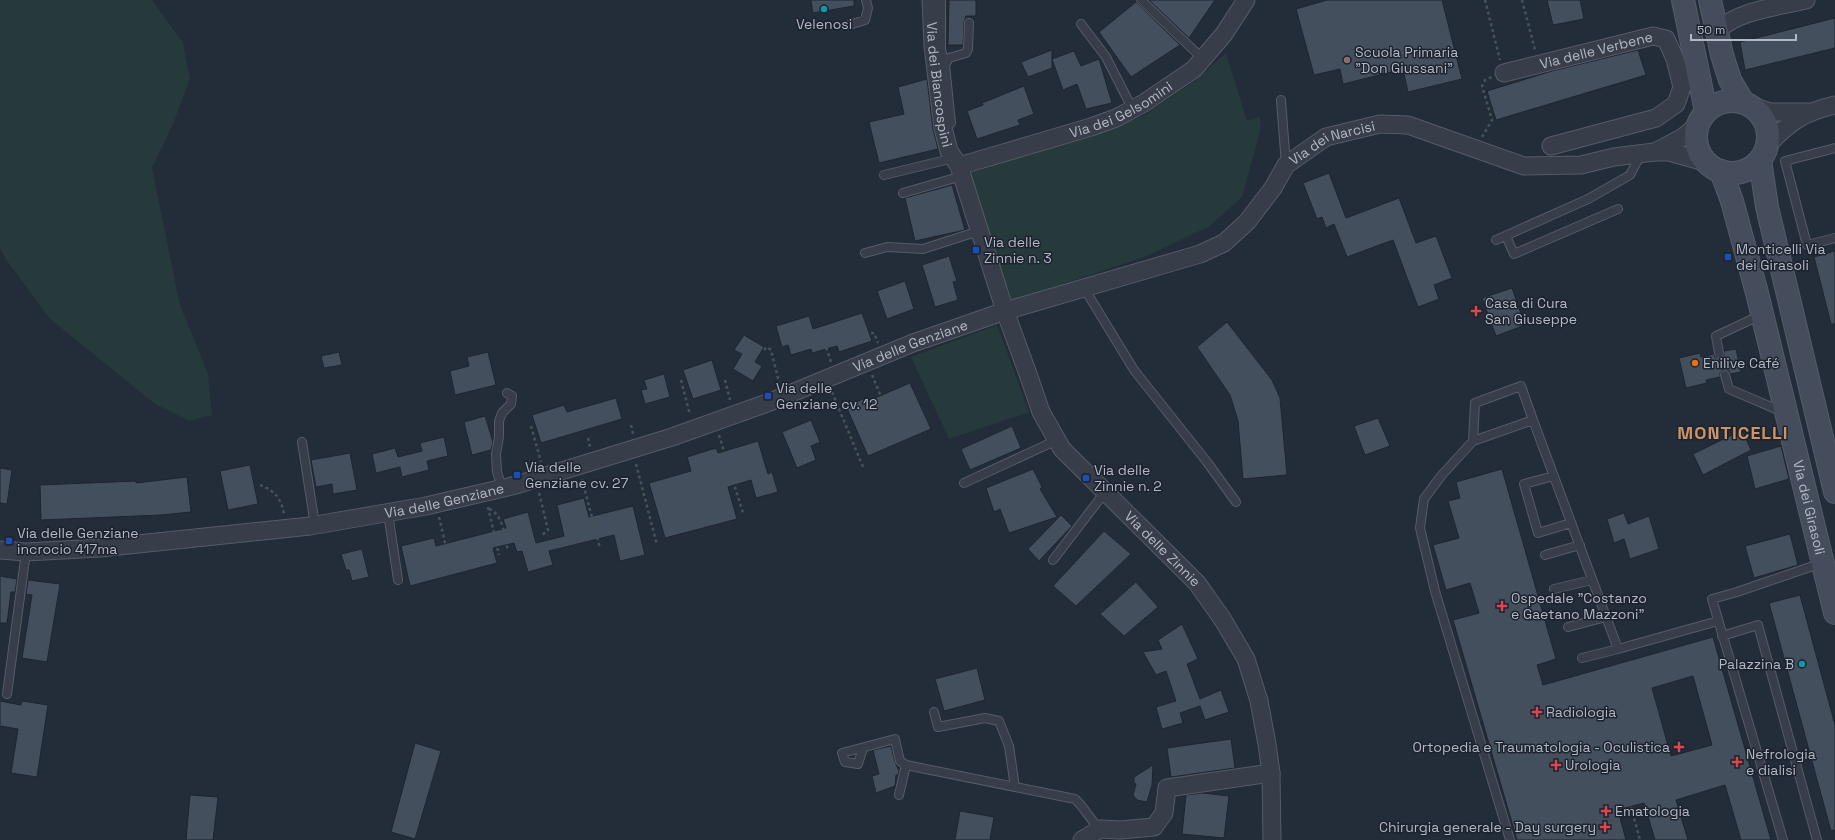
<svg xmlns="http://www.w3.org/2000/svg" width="1835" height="840" font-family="'Space Grotesk',sans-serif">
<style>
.green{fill:#26393b}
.building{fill:#444f5d;stroke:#1e2530;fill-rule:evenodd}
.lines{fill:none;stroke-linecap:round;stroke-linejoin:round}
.service-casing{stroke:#555c67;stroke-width:10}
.minor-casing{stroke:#555c67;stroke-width:19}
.secondary-casing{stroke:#555c67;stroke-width:24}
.path{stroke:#435457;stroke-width:2.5;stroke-dasharray:3 3;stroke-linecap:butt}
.service{stroke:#373e49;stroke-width:8}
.minor{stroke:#373e49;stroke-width:17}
.secondary{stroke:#454d5c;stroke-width:22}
.culture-dot{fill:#0f9aa8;stroke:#1c232e;stroke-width:1.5}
.education-dot{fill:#8d6e63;stroke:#1c232e;stroke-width:1.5}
.transit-dot{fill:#1a4fb4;stroke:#1c232e;stroke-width:1.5}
.health-dot{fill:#e0444e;stroke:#1c232e;stroke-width:1.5}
.food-dot{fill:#e8710a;stroke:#1c232e;stroke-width:1.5}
.labels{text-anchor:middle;stroke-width:3;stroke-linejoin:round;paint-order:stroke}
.poi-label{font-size:14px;fill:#b2b9c5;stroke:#1c232e;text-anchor:start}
.street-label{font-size:14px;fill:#b2b9c5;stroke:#1c232e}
.district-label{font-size:18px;font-weight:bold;letter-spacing:1px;fill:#cd9565;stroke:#1c232e}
</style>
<rect width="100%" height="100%" fill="#232c39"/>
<path class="green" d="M0,0H152L183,43L190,79L174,122L152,168L180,305L208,374L212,415L189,421L155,404L49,318L5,258L0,248Z
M1226,53L1247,121L1260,117L1261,128L1242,197L1210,226L1147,256L1012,301L970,173L1143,116L1193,82Z
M997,325L1029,412L949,439L911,357Z"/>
<path class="building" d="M811,0H854V6L813,13Z
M949,0H976V16H966L964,22L963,45H948Z
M1149,0H1215L1189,38Z
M1327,0H1442L1462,79L1408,92L1403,69L1343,84L1340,69L1314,75L1296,9Z
M1547,0H1580L1584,19L1553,25Z
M1136,2L1180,45L1131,77L1099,32Z
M1835,18V48L1745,70L1740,42Z
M1052,50V59L1074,51L1081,66L1099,59L1112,103L1086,109L1077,84L1063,90L1052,59V68L1028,77L1021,62Z
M1638,50L1646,75L1496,120L1487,91L1552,71Z
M927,79L933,129L938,149L879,163L869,122L904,114L898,87Z
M1024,86L1034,114L1018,120L1020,125L977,139L967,111L983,105L982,103Z
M1329,173L1346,218L1399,198L1416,243L1436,236L1452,278L1434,285L1439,299L1418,307L1393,240L1347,257L1334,224L1326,228L1322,217L1317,219L1303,183Z
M952,185L965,230L915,241L905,198Z
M1835,251V324H1831L1814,257Z
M949,256L957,281L953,282L958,300L935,307L922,265Z
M905,281L914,309L887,319L877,291Z
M1512,288L1525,325L1496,336L1482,298Z
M862,313L872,341L839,352L837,346L812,353L811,349L791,355L788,345L782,347L776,326L809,316L813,329Z
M1227,322L1272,380L1280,398L1287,475L1243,479L1238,421L1230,395L1197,347Z
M744,335L764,347L755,362L762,366L753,381L733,369L742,354L734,350Z
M1736,349L1741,372L1730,374L1729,371L1723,370L1720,373V377L1706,380L1707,383L1686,388L1679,358L1700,353L1701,357L1714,354L1715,357L1720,358L1724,355V351Z
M339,352L342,365L324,368L321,356Z
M488,352L496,385L455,395L450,371L469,366L467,357Z
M712,360L721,390L693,399L683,370Z
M664,374L670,397L645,404L641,390L647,389L644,380Z
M910,383L931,429L868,456L846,406L866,398L868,401Z
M616,398L622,419L541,443L532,415L564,405L567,412Z
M485,416L493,442L491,450L472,455L464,422Z
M1378,418L1390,446L1365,455L1354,426Z
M811,420L820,442L811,446L816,460L797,468L782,432Z
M1012,426L1021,448L970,470L961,449Z
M1742,430L1751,450L1703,475L1693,454Z
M444,437L448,456L427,461L429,470L402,477L400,467L376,473L372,454L395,448L398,457L422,451L420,443Z
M758,441L768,474L772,472L778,492L756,498L751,480L728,487L737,519L665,538L649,483L691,471L687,457L716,448L718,453Z
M1781,446L1789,479L1755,489L1747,456Z
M350,453L357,490L333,494L332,484L316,487L311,460Z
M250,465L258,504L228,510L220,471Z
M0,468L12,470L7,504L0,503Z
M1033,469L1042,487L1040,489L1057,517L1009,533L1000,509L994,512L986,488Z
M1502,469L1556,659L1537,665L1543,685L1713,637L1771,840H1741L1725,785L1676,800L1688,840H1655L1644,803L1618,810L1626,840H1517L1453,620L1479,613L1470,583L1446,590L1433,545L1459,538L1448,501L1460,498L1456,482ZM1693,676L1712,745L1671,756L1652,688Z
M187,477L191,512L161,515L41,520L40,485L136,481V483Z
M584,498L589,517L633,506L645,555L620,561L614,535L549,551L553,565L528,572L522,551L517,552L514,543L493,548L497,563L410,586L401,546L434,538L436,546L506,528L503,519L528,512L536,543L564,536L557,505Z
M1624,513L1628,524L1649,516L1659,549L1630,559L1624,539L1614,543L1607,519Z
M1061,515L1072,526L1039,561L1028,549Z
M1104,531L1131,554L1076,606L1053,586Z
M1790,534L1798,565L1754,578L1745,546Z
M362,549L369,577L352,581L349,570H346L341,554Z
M0,576L17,579L15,592H11L7,623H0Z
M28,580L60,584L47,662L22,658L32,595L26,594Z
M1136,582L1158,607L1124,636L1100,614Z
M1800,595L1835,725V830L1831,831L1769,603Z
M1182,624L1198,659L1187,664L1200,699L1221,690L1229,712L1205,720L1200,706L1180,713L1183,723L1162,729L1156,707L1176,701L1166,671L1156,675L1143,652L1162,649L1158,640Z
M977,668L985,700L944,711L935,679Z
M0,701L21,705L22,701L48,705L37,777L11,773L18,729L0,726Z
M1231,739L1235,768L1171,777L1167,748Z
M415,743L441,751L415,839L391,832Z
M891,746L895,762L899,771L898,775H896L895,786L876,793L872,776L879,774L873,750Z
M1153,765L1152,785L1147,802L1137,800L1133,795L1136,784L1134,783V777Z
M1203,793L1229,796L1224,838L1182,834L1186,795Z
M190,795L218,797L213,840H186Z
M960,811L994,817L990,840H955Z"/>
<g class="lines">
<defs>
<path id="service" d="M941,0V49L945,65L951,123
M1141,0L1203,59
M1081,24L1106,57L1133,110
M849,25L865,20L868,8L866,0
M945,65L949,58L966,53L968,49L969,23
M1281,100L1286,165
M1835,148L1785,161L1807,245L1835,238
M884,175L954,158
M903,193L962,176
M1506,236L1514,254L1618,209
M1496,240L1588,199L1630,175L1641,154
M865,253L887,247L923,249L979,231
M1084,288L1134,370L1207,462L1236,502
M1719,353L1716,336L1761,315
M1725,375L1729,389L1783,412
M1473,441L1475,403L1521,386L1533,420
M302,442L315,525
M1554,476L1524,484L1538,533L1571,523
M964,483L1057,440
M502,488L497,472L496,454L499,437V421L502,413L511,404L512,396L507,393
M388,513L398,580
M1545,555L1580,545
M1053,560L1105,492
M1554,589L1592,580
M1568,627L1606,617
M1722,636L1758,625L1817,840
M1582,658L1618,649
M7,694L26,552
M934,712L938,727L985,718L999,721L1009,746L1015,787
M863,748L858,764L845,762L842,753L895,739L900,761L906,765L1075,799C1085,808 1090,820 1100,829
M899,795L906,765
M1510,840L1435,591L1420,528L1424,499L1441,476L1473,441L1533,420L1618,649L1718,621
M1783,840L1712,599L1737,592L1822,563"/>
<g id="minor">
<path id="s1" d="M931,0L933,46L943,128L949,151L959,166L1005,311L1028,374L1041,412L1062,449L1197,583L1223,620L1246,659L1259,701L1267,744L1271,773L1272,840"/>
<path d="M1717,31C1739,10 1777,7 1806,0"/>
<path id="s2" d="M1504,73L1653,36L1666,39L1675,59L1682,87L1676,104L1656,118L1551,146"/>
<path d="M1752,106L1770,112H1808"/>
<path d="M1767,146C1789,122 1804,112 1835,105"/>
<path d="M1655,152L1683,137L1697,126"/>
<path id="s3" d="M959,166L1091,127L1116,118L1144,103L1194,69L1224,34L1246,0"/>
<path id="s4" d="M0,550L26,552L100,548L310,526L426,506L516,485L672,437L770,402L913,343L1005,311L1200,254L1224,243L1247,222L1273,188L1286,165L1326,137L1380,124L1408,125L1524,166L1581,165L1614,157L1654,152H1669L1705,162"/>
<path d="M1082,840L1100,829L1120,830L1154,827L1164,813L1167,788L1271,773"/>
</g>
<g id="secondary">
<path d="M1683,0L1706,111"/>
<path d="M1710,0L1722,55L1730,80L1743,102"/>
<circle cx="1732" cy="137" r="36"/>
<path d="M1760,160L1767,207L1835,492"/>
<path id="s5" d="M1721,171L1732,201L1757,293L1835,613"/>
</g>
</defs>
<use href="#service" class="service-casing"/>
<use href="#minor" class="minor-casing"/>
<use href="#secondary" class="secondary-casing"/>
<path class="path" d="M1485,0L1500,60
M1522,0L1535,50
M1482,137L1492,120L1482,86L1485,80L1492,77
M871,333H874L878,343
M819,341H824L831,362
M764,350L767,347L771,350L779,382
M872,375L895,430
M681,380L690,415
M725,380L730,400
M832,392L863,467
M631,425L633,434
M531,426L541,462
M719,435L743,513
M588,438L590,447
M636,464L657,545
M582,479L600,548
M260,485C275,491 281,498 284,514
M539,493L548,530L542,535
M488,507L499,555
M489,509C503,514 505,537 508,551
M439,517L451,568
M1631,807L1640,840"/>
<use href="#service" class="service"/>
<use href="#minor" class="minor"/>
<use href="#secondary" class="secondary"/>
</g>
<g class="culture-dot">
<circle cx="824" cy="9" r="4"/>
<circle cx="1802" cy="664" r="4"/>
</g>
<circle class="education-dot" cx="1347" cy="60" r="4"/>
<g class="transit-dot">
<rect x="972" y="246" width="8" height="8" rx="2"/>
<rect x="1724" y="253" width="8" height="8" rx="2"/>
<rect x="764" y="392" width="8" height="8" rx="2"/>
<rect x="513" y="471" width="8" height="8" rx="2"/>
<rect x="1082" y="474" width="8" height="8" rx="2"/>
<rect x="5" y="537" width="8" height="8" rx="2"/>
</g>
<g class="health-dot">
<path d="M1474 305h4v4h4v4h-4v4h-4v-4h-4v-4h4z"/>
<path d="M1500 600h4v4h4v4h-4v4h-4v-4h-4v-4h4z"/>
<path d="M1535 706h4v4h4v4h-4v4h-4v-4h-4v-4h4z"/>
<path d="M1677 741h4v4h4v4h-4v4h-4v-4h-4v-4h4z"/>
<path d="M1735 756h4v4h4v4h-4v4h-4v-4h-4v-4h4z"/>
<path d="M1554 759h4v4h4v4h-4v4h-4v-4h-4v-4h4z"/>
<path d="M1604 805h4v4h4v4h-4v4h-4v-4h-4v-4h4z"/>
<path d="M1603 821h4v4h4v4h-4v4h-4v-4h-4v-4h4z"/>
</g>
<circle class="food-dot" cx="1695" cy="363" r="4"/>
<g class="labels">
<g class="poi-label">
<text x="824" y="29" text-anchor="middle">Velenosi</text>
<text x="1355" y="57">Scuola Primaria<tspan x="1355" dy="16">"Don Giussani"</tspan></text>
<text x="984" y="247">Via delle<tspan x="984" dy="16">Zinnie n. 3</tspan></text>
<text x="1736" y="254">Monticelli Via<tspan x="1736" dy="16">dei Girasoli</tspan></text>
<text x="1485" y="308">Casa di Cura<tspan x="1485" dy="16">San Giuseppe</tspan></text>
<text x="1703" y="368">Enilive Café</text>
<text x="776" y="393">Via delle<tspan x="776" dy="16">Genziane cv. 12</tspan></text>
<text x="525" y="472">Via delle<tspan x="525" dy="16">Genziane cv. 27</tspan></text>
<text x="1094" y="475">Via delle<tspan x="1094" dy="16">Zinnie n. 2</tspan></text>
<text x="17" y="538">Via delle Genziane<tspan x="17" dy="16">incrocio 417ma</tspan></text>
<text x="1511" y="603">Ospedale "Costanzo<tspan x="1511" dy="16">e Gaetano Mazzoni"</tspan></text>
<text x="1794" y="669" text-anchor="end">Palazzina B</text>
<text x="1546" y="717">Radiologia</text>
<text x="1670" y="752" text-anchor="end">Ortopedia e Traumatologia - Oculistica</text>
<text x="1746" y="759">Nefrologia<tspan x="1746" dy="16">e dialisi</tspan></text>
<text x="1565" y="770">Urologia</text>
<text x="1615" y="816">Ematologia</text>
<text x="1596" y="832" text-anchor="end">Chirurgia generale - Day surgery</text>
</g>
<g class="street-label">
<text dy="5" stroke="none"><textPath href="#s2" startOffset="95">Via delle Verbene</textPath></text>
<text dy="5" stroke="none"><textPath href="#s1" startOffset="85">Via dei Biancospini</textPath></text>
<text dy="5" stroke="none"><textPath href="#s3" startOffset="172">Via dei Gelsomini</textPath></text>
<text dy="5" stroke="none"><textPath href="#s4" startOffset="1423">Via dei Narcisi</textPath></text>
<text dy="5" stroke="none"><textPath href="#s4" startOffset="940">Via delle Genziane</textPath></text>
<text dy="5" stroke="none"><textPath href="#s4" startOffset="448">Via delle Genziane</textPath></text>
<text dy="5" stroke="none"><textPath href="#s5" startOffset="348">Via dei Girasoli</textPath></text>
<text dy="5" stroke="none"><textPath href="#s1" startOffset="614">Via delle Zinnie</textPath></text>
</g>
<g class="district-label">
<text x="1733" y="439">MONTICELLI</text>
</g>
</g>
<path d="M1691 34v6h105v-6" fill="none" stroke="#b2b9c5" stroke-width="2"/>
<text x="1697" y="34" font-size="12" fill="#b2b9c5" stroke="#1c232e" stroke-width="3" paint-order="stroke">50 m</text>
</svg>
